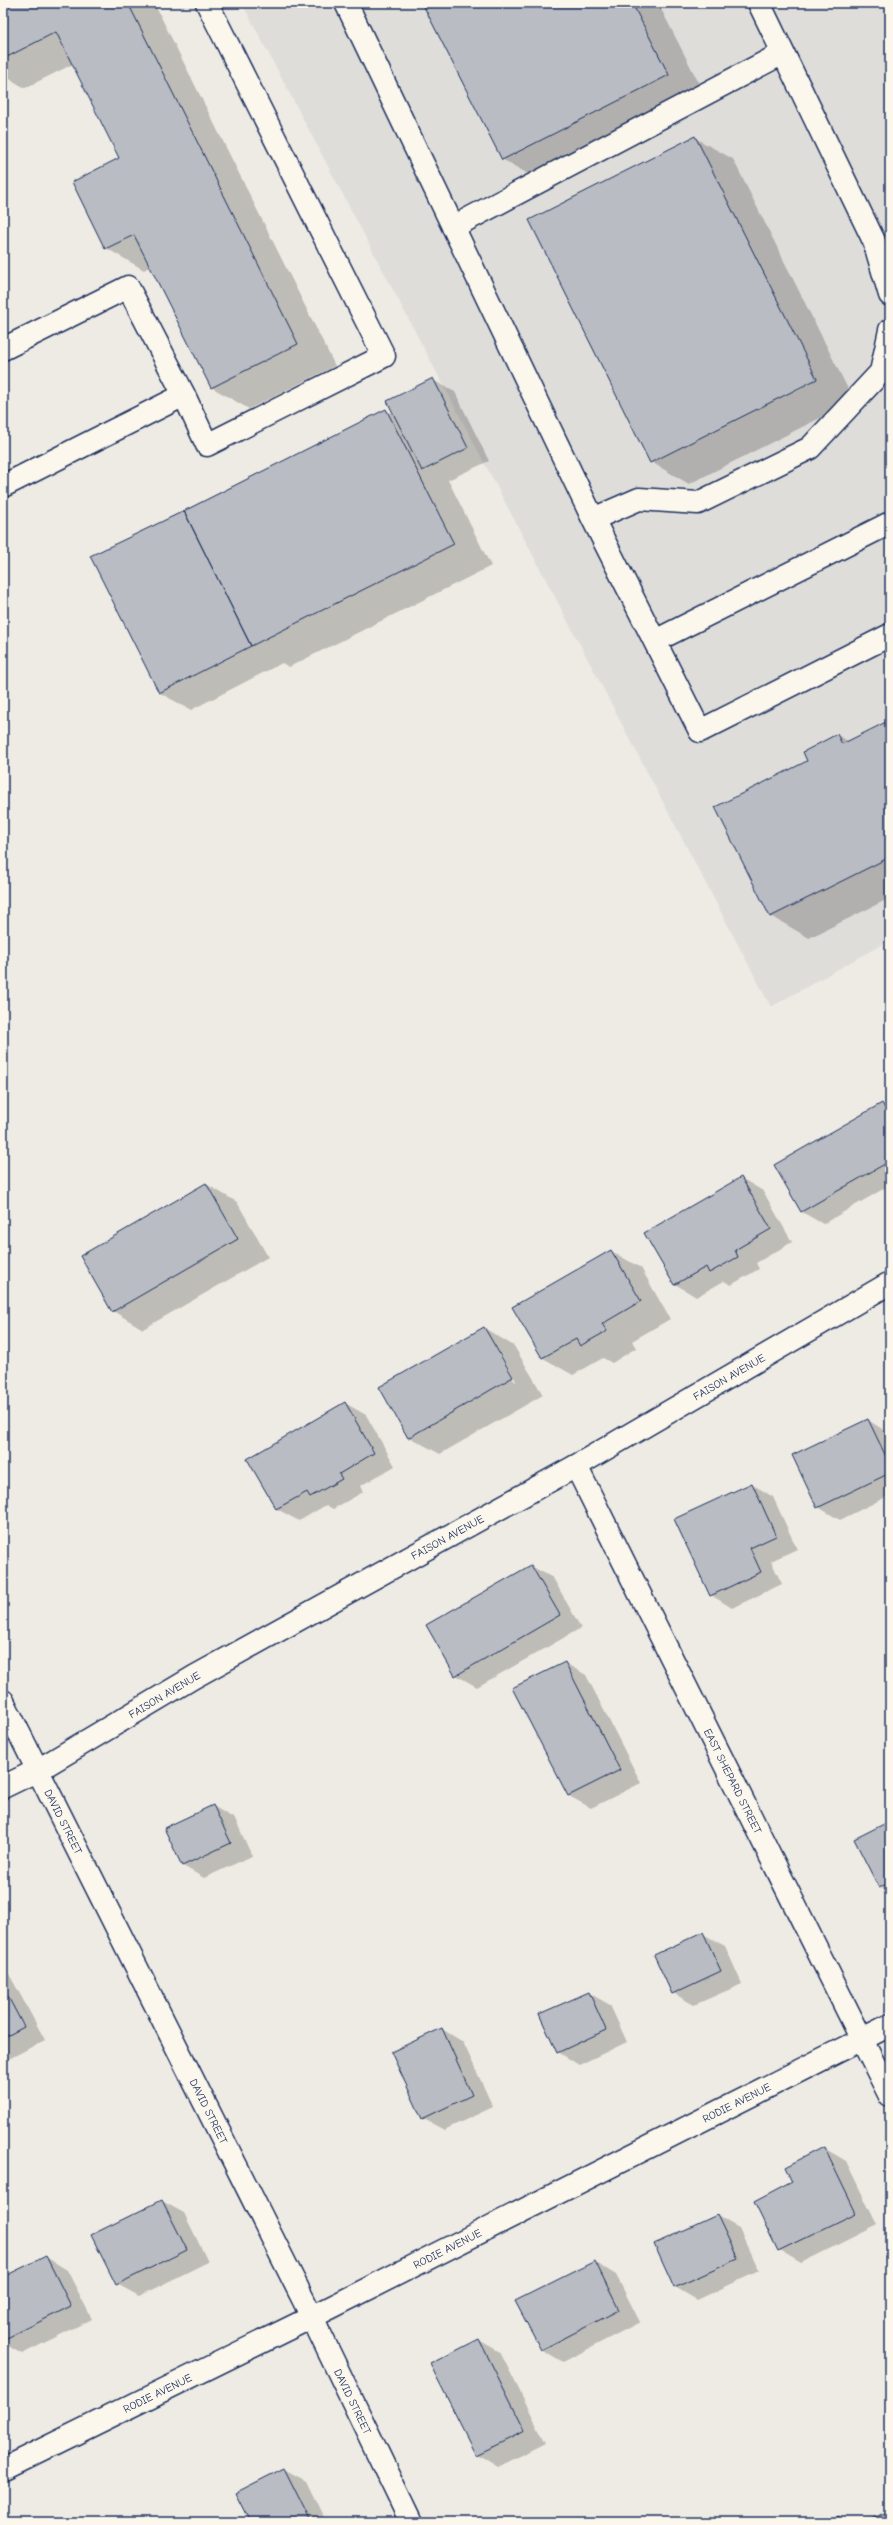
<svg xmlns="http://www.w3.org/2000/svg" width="893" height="2525" font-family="'Comic Neue',sans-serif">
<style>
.built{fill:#deddda}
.shadow{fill:#0003;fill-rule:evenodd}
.building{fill:#b9bcc3;stroke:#1b2f5e}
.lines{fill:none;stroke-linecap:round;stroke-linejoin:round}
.lane-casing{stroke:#1b2f5e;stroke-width:25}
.street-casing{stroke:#1b2f5e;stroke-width:25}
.lane{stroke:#fbf7ec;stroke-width:22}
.street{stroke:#fbf7ec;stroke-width:22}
.labels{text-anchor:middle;stroke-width:3;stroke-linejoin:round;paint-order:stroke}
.street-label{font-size:11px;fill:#1b2f5e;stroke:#fbf7ec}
</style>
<rect width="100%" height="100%" fill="#eeebe4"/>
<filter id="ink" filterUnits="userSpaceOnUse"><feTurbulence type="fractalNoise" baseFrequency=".025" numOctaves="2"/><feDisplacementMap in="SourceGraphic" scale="8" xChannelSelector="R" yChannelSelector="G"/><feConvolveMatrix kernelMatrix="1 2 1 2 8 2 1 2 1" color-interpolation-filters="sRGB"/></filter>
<g filter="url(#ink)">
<path class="built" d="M242,3H890V940L771,1007Z"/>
<path class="shadow" d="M3,3H154L335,366L249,409L211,387L151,266L144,270L106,248L120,159L73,64L25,88L3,75Z
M423,3H658L706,97L540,181L502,159Z
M695,138L733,159L854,401L689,484L651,462Z
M433,380L455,392L489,461L448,480L491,566L289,667L282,663L191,710L160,693L92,556L386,410L395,415Z
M890,721V898L809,938L771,916L837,735L848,741Z
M882,1104L890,1109V1185L823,1224L802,1212Z
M741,1178L763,1191L792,1242L756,1263L759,1269L731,1285L724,1281L696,1297L675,1284Z
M206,1184L237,1202L268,1257L143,1329L113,1311Z
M611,1251L641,1268L670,1319L632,1341L636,1348L612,1363L603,1358L573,1375L543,1358L514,1307Z
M484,1328L514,1346L543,1395L440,1454L409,1437ZM498,1353H500L516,1381L515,1382Z
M345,1403L366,1415L395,1466L360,1486L363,1492L333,1509L326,1505L299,1521L277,1509L248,1459Z
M868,1420L890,1434V1495L840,1520L818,1507Z
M752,1484L773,1497L797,1549L771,1561L782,1584L732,1608L711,1595Z
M531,1566L553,1578L581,1628L477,1687L456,1675Z
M565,1663L586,1675L641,1783L591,1808L569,1796L514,1689Z
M213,1806L235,1819L252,1856L204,1878L183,1866L165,1828Z
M890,1822V1893L879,1887Z
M703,1934L725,1946L742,1984L694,2005L673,1993Z
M3,1963L45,2040L3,2062Z
M589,1993L610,2005L627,2042L579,2065L558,2052Z
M442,2029L463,2042L493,2107L444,2130L422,2118Z
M824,2148L846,2161L877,2225L801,2263L779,2250Z
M162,2201L184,2213L208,2262L139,2296L117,2284Z
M717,2216L739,2228L759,2271L697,2300L675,2287L656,2244Z
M46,2257L67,2270L92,2319L22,2354L3,2343V2278Z
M595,2262L616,2275L640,2322L563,2362L541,2349Z
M479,2340L500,2352L546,2443L498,2467L477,2454Z
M284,2469L306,2481L326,2522H251Z
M885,2514L890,2517V2522H868Z
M839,2517L847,2522H829Z"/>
<path class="building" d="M3,3H128L298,344L211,388L134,235L105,249L72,182L119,158L56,32L3,59Z
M422,3H632L669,75L502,160Z
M695,136L817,379L650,463L529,220Z
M433,378L468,448L422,471L387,401Z
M386,409L454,544L251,646L184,511Z
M184,511L251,646L159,693L90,556Z
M890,720V857L770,917L715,807L807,761L803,752L837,734L842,744Z
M882,1103L890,1117V1161L801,1212L774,1165Z
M741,1177L771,1229L735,1250L738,1257L709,1273L706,1267L674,1285L644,1233Z
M206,1183L238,1239L112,1312L80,1256Z
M611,1250L641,1301L602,1324L607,1331L580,1346L576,1339L542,1358L512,1307Z
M484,1327L513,1377L408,1438L379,1387Z
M345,1402L374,1453L339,1474L342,1479L310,1497L307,1492L276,1509L247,1459Z
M868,1419L890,1465V1473L817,1508L792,1455Z
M752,1483L776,1536L750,1548L761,1572L710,1596L674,1519Z
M531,1565L560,1615L455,1676L426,1625Z
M565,1662L620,1770L568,1796L512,1688Z
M213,1805L231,1843L182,1866L164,1828Z
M890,1821V1882L879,1888L854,1839Z
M703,1932L721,1971L672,1994L654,1955Z
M3,1987L24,2027L3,2038Z
M589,1992L606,2030L557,2053L539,2014Z
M442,2028L472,2095L422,2119L391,2052Z
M824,2147L856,2213L778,2251L754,2202L792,2182L785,2167Z
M162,2200L187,2250L116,2285L91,2235Z
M717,2215L738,2259L674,2288L654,2244Z
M46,2256L71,2306L3,2340V2277Z
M595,2261L619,2310L541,2350L515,2301Z
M479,2339L525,2431L476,2455L430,2364Z
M284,2468L311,2522H250L235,2493Z
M885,2513L889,2522H866Z
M839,2516L842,2522H826Z"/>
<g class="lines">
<defs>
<path id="lane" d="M346,3L593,519L639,499L698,503L810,448L881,372L890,330
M759,3L874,241L890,295
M453,227L783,53
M3,349L128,287L184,395L207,445L384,356L207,3
M3,486L184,395
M593,519L700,731L890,635
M655,641L890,523"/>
<g id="street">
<path id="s1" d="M576,1466L890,2096"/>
<path id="s2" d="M3,1701L312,2317L411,2522"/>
<path id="s3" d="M3,1787L38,1770L194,1677L576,1466L890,1283"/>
<path id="s4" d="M3,2469L312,2317L890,2025"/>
</g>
</defs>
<use href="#lane" class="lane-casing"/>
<use href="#street" class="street-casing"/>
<use href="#lane" class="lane"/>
<use href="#street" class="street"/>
</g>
</g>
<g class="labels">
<g class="street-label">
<text dy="4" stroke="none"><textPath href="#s3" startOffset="834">FAISON AVENUE</textPath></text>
<text dy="4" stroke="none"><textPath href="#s3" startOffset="510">FAISON AVENUE</textPath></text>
<text dy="4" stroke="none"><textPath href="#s3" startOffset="186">FAISON AVENUE</textPath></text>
<text dy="4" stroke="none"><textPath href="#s1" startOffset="352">EAST SHEPARD STREET</textPath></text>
<text dy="4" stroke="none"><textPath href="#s2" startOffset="135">DAVID STREET</textPath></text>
<text dy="4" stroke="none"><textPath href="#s4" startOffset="820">RODIE AVENUE</textPath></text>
<text dy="4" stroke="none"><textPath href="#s2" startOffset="459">DAVID STREET</textPath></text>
<text dy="4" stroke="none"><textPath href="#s4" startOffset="496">RODIE AVENUE</textPath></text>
<text dy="4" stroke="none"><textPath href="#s4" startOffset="172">RODIE AVENUE</textPath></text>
<text dy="4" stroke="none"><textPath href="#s2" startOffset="783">DAVID STREET</textPath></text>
</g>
</g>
<rect width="893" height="2525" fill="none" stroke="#fbf7ec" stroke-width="16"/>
<rect x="8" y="8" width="877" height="2509" fill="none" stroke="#1b2f5e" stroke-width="1.5" filter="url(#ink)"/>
</svg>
